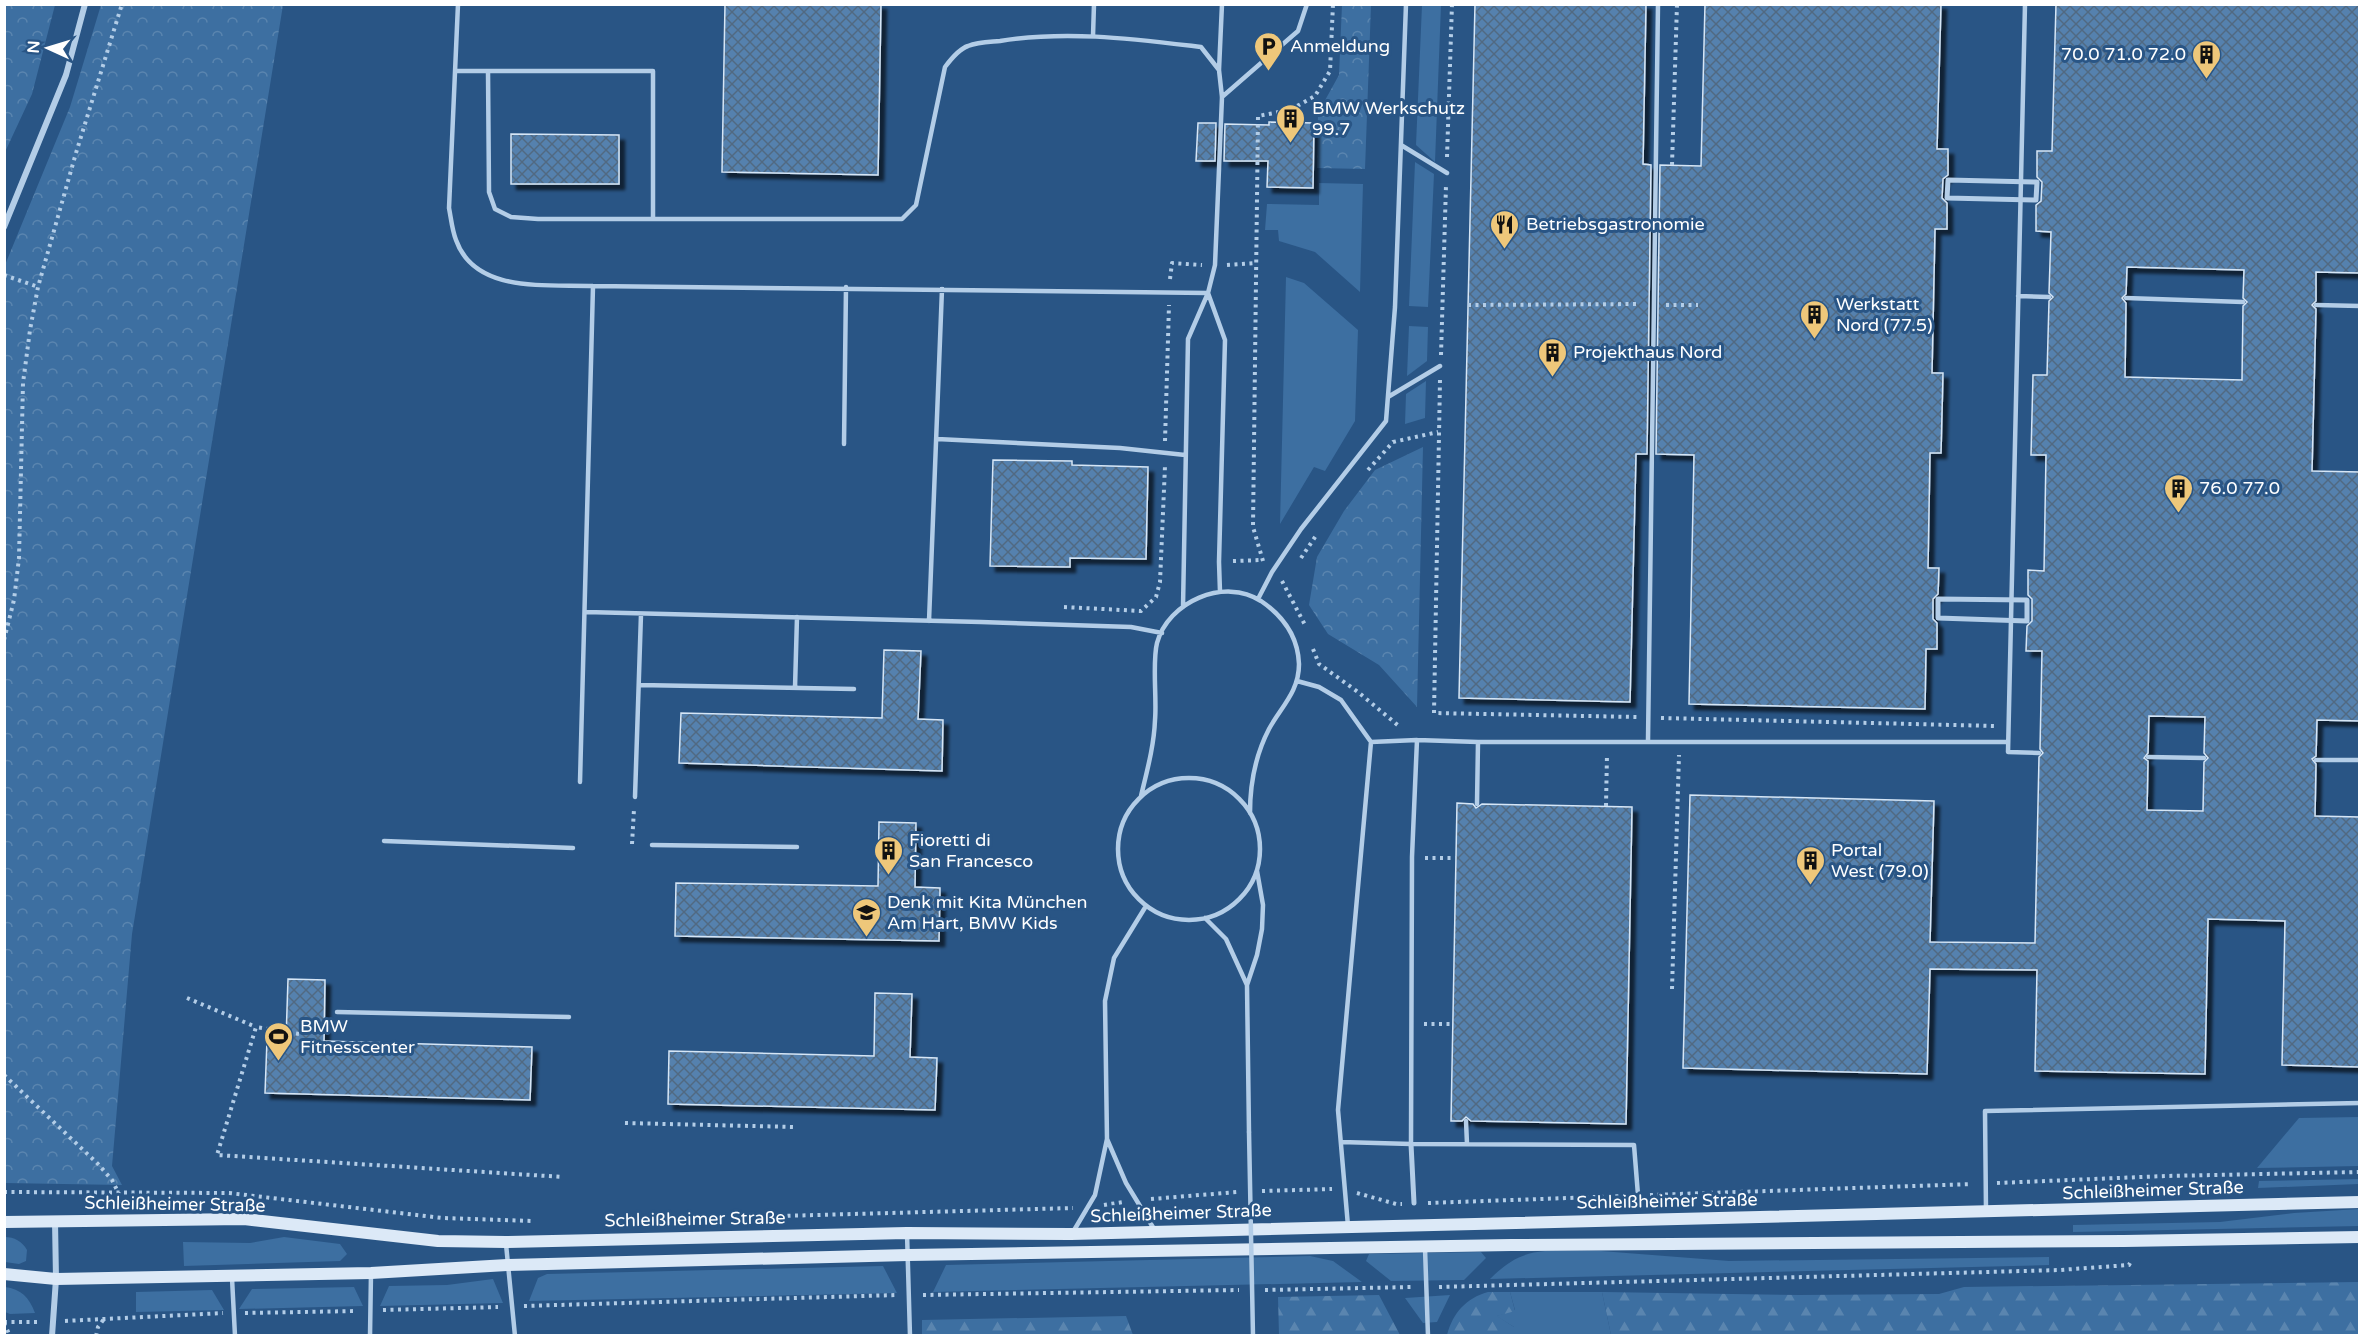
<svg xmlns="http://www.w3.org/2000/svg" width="2364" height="1340" font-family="'Varela Round',sans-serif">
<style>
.grass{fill:#3d6fa1}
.forest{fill:url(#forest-firs)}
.park{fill:url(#park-crowns)}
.building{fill:url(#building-cross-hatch);stroke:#d6e6f6;stroke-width:1.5;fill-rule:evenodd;filter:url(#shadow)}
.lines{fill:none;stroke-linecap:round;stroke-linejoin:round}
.path{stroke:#b3cde7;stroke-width:4;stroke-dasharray:3 4.5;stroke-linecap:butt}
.service{stroke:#b3cde7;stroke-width:4.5}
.pedestrian{stroke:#b3cde7;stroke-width:5}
.minor{stroke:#b3cde7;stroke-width:6}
.secondary{stroke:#dce9f7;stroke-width:12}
.service-bridge{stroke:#b3cde7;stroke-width:4.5}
.pedestrian-bridge{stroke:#b3cde7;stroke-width:5}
.labels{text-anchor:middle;stroke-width:6;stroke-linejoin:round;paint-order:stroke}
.poi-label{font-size:18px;fill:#fff;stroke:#295585;text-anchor:start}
.street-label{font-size:18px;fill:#fff;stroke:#295585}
</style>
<defs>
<pattern id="forest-firs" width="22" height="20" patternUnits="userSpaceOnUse" patternTransform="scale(1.5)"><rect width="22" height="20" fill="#3d6fa1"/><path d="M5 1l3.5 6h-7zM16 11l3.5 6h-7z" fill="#5a85af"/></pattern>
<pattern id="park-crowns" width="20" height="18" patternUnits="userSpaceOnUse" patternTransform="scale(1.5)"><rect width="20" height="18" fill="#3d6fa1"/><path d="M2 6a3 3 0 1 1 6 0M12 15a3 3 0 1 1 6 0" fill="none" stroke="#5a85af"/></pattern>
<pattern id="building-cross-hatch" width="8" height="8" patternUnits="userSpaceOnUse" patternTransform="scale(1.5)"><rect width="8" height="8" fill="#5581ae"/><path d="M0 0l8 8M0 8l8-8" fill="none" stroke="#516982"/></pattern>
<filter id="shadow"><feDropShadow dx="5.5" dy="5.5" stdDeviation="1.5" flood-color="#0009"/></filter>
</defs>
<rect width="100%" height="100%" fill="#295585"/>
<path class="grass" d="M1422,5H1441L1435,162L1416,145Z
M1415,162L1434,174L1428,307L1409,306Z
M1319,183L1363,184L1360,292L1315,252L1279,241L1278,230H1265L1267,204L1319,205Z
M1286,277L1304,283L1358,330L1355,421L1325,471L1314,467L1280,524Z
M1409,326L1428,327L1427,361L1407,376Z
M1426,381L1425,418L1405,424L1406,394Z
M2359,1117V1166L2257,1168L2299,1118Z
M2359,1179V1184L2258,1188L2259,1181Z
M2359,1209V1226L2073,1232V1225L2220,1222L2294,1213Z
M5,1237C14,1237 22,1241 27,1250L26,1261L19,1264L5,1262Z
M284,1237L340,1244L347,1254L340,1261L184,1266L183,1242L250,1243Z
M1545,1251H1601L1729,1261L2049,1257V1265L1490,1279C1507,1262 1521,1253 1545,1251Z
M1481,1252L1486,1258L1464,1280L1391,1281L1366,1261L1369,1254Z
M1310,1256L1333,1261L1362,1282L933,1292L946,1265Z
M883,1266L897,1293L529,1301L538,1278L547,1274Z
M493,1279L503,1303L380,1306L389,1286L447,1285Z
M5,1287C21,1289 29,1297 35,1313L10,1314L5,1312Z
M354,1287L363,1306L239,1309L252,1289Z
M212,1290L224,1310L136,1312V1292Z
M1510,1292H1602L1611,1335H1514V1327L1496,1316L1515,1310Z
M1450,1295L1437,1322L1423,1323L1405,1298Z"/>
<path class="forest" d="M2359,1282V1336L1611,1335L1602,1292L1799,1295L1939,1294L1964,1287Z
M1488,1292H1510L1515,1311L1497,1316L1514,1327V1335H1447C1453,1313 1466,1298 1488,1292Z
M1379,1295L1400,1335H1279L1278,1297Z
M1126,1316L1133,1335H922V1320Z"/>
<path class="park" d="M5,4L55,5L32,94L5,152Z
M101,5H283L132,934L112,1166L122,1185L5,1183V265L70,107Z
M1342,5H1371L1365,169L1317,168L1318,113L1339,75Z
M1423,447L1417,707L1379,665L1328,634L1309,605L1317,557L1344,511L1375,470Z"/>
<path class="building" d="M725,4H881L878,175L722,172Z
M1475,4H1646L1643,164L1651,165L1647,454H1636L1630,702L1459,698Z
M1705,4H1941L1937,149H1948V175L1943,179L1942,198L1947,203V229H1935L1932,373H1943L1941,453H1930L1928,568H1939L1938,594L1933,599V619L1937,623V649H1926L1925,709L1689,704L1694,455L1656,454L1660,165L1701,166Z
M2056,4H2360V273L2316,272V301L2312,305L2316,309L2312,471L2360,472V721L2317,720L2316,756L2312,759L2316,764L2315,816L2360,817V1067L2282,1065L2285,921L2208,919L2205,1074L2035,1071L2037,970L1930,969L1927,1074L1683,1068L1690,795L1934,801L1930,942L2035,943L2039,757L2043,753L2040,749L2042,651H2026L2027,626L2032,621V599L2028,595V570L2044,571L2046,455H2031L2033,375H2047L2049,301L2053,297L2049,293L2051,232L2036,231V205L2041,201L2042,182L2037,177V151H2052ZM2127,267L2244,270L2243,298L2247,302L2243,306L2242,380L2125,377L2126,303L2122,298L2126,294ZM2149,716L2205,717L2204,753L2208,758L2204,762L2203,811L2147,810L2148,761L2144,758L2148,753Z
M1269,122L1314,123L1313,188L1267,187L1268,161H1224L1225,124L1269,125Z
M1198,123H1216L1215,161H1196Z
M511,134L619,135V184H511Z
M993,460L1072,461V465L1148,467L1146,559L1070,558V567L990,566Z
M884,650L921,651L918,719L943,720L942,771L679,763L681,713L882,718Z
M1457,803L1473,804L1476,808L1482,804L1632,807L1626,1124L1471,1121L1466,1117L1462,1121H1451Z
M879,822L916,823L915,887L940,888L939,941L675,936L676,883L878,886Z
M288,979L325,980L324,1041L532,1047L530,1100L265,1093L267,1040H286Z
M875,993L912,994L910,1057L937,1058L935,1110L668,1104L669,1051L874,1056Z"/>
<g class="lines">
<path class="path" d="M1447,157L1452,4
M1672,165L1677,4
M1227,265L1256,263
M4,275L38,287
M1170,279L1172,263L1202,265
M1468,305L1640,304
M1666,305H1698
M1441,355L1446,185
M1440,380L1434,713L1637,717
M1165,441L1169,305
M1368,470L1393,442L1438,432
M1301,558L1317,534
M1233,561L1262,560
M1263,561L1253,527L1258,116L1290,110L1315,96L1330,71L1333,4
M1282,581L1305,625
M1064,607L1141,611L1156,597L1160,582L1165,466
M4,640L14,600L19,558L23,383L30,330L38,287L76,153L122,4
M1313,649L1319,664L1358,692L1400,727
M1661,718L1996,726
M1606,806L1607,754
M632,844L634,809
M1425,858H1456
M1672,989L1679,755
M187,998L256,1027
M1424,1024H1452
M299,1034L256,1027L217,1155L563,1177
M4,1075L98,1164L112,1180L119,1194
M625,1123L794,1127
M1997,1183L2166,1176L2360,1172
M1262,1191L1332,1189
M4,1192L229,1193L442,1218L533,1221
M1357,1193L1396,1204H1402
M1650,1195L1972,1184
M1151,1199L1237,1192
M1428,1203L1624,1196
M1104,1205L1123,1202
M780,1216L1073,1208
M1439,1287L2060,1270L2129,1265L2130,1263
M1265,1290L1413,1287
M923,1295L1239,1290
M524,1306L897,1295
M383,1310L498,1307
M245,1313L357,1311
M65,1321L223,1313
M4,1322H40
M4,1323L10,1336
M96,1336L98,1327L104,1319"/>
<path class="service" d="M458,4L449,208C451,218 452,230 456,240C475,294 547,284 593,286L1208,293
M2025,4L2008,752L2039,753
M1093,36L1094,4
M456,71H653V218
M488,71L489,192L495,209L511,217L538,219H902L916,205L945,67C951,59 959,49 968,46C978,42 990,42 1000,41C1067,30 1134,39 1201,47L1219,70
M1222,97L1298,31L1307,4
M1401,145L1447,173
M1208,293L1225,340L1219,562L1220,592
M2018,296L2049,297
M2126,298L2243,302
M2316,305L2360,306
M1388,397L1440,366
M937,439L1120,448L1185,455
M844,444L846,287
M1258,599L1272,572L1301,529L1386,421L1395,307L1406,4
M1183,607L1188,339L1208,293L1215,265L1222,97L1219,70L1222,4
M586,612L981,622L1131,627L1162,633
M929,621L942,289
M1297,681L1319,687L1341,700L1371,742L1417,740L1478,742L1477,804
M639,685L854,689
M795,688L797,617
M1648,741L1658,4
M1478,742H2008
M2148,757L2204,758
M2316,760H2360
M1118 849a71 71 0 1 1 142 0a71 71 0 1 1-142 0Z
M580,782L593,286
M1141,796C1147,771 1154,746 1155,720C1157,698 1152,663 1157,643C1168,602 1224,577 1261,601C1283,616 1298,637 1299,664C1299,692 1281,707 1269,729C1256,754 1250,784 1250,813
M635,797L641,614
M384,841L573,848
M652,845L797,847
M1205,918L1226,939L1247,985
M337,1012L569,1017
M1466,1121L1467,1144
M1249,1132L1247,985L1257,955L1262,929L1263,905L1257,871
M1107,1139L1126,1183L1154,1229
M1341,1142L1411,1144L1412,857L1417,740
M1411,1144L1634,1145L1638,1195
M1986,1211L1985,1111L2360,1103
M1348,1226L1338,1110L1371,742
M1073,1232L1095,1195L1107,1139L1105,1001L1114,958L1146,906
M907,1233L910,1336
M506,1244L515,1336
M1425,1248L1428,1336
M232,1278L235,1336
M370,1336L371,1273"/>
<path class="pedestrian" d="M1411,1144L1414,1203"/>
<path class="minor" d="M4,227L66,75L85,4
M52,1336L56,1279L55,1221"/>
<path class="secondary" d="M4,1222L244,1219L438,1241L506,1242L907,1233L1071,1234L2360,1202
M4,1274L56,1279L371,1273L507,1265L908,1255L1511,1245L2124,1241L2360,1237"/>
<path class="service-bridge" d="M1249,1132L1253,1336"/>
<path class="pedestrian-bridge" d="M1948,180L2037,182L2036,200L1947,198Z
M1938,599L2027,600V621L1938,618Z"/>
</g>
<defs>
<symbol id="parking-pin" viewBox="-11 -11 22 30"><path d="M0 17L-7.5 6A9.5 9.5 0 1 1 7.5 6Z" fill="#eec77a" stroke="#295585"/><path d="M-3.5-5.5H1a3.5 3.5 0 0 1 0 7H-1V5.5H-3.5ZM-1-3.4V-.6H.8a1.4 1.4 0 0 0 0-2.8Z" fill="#111"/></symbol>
<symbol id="building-pin" viewBox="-11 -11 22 30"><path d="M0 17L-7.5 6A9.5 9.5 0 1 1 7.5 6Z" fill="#eec77a" stroke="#295585"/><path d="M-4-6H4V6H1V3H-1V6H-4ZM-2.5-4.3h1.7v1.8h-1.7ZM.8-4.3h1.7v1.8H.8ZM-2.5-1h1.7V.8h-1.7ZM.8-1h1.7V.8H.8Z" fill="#111"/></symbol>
<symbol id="restaurant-pin" viewBox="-11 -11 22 30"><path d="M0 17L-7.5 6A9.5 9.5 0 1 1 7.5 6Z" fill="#eec77a" stroke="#295585"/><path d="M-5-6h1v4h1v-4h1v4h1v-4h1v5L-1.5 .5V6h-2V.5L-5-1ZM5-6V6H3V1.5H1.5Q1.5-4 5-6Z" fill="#111"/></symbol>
<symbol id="school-pin" viewBox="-11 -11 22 30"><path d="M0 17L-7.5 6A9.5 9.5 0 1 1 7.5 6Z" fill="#eec77a" stroke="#295585"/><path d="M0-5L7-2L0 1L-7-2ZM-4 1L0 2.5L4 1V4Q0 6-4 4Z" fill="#111"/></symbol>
<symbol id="stadium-pin" viewBox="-11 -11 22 30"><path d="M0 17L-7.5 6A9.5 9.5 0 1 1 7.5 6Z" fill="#eec77a" stroke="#295585"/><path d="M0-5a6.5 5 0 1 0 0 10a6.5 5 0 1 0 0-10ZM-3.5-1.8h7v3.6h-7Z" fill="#111"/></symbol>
</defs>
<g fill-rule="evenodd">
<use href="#parking-pin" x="1252" y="30" width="33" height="45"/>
<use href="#building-pin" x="2190" y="38" width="33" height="45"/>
<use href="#building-pin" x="1274" y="102" width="33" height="45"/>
<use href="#restaurant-pin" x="1488" y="208" width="33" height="45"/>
<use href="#building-pin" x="1798" y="298" width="33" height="45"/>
<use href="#building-pin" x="1536" y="336" width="33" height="45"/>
<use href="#building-pin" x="2162" y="472" width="33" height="45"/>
<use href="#building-pin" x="872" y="834" width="33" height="45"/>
<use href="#building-pin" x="1794" y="844" width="33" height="45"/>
<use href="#school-pin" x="850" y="896" width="33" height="45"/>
<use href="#stadium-pin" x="262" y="1020" width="33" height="45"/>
</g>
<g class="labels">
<g class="poi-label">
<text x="1290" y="52">Anmeldung</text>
<text x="2186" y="60" text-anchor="end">70.0 71.0 72.0</text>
<text x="1312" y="114">BMW Werkschutz<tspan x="1312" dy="21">99.7</tspan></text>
<text x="1526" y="230">Betriebsgastronomie</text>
<text x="1836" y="310">Werkstatt<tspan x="1836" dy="21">Nord (77.5)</tspan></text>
<text x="1573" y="358">Projekthaus Nord</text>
<text x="2199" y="494">76.0 77.0</text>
<text x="909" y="846">Fioretti di<tspan x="909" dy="21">San Francesco</tspan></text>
<text x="1831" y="856">Portal<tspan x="1831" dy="21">West (79.0)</tspan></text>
<text x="887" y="908">Denk mit Kita München<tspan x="887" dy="21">Am Hart, BMW Kids</tspan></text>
<text x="300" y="1032">BMW<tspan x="300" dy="21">Fitnesscenter</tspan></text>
</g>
<g class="street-label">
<text transform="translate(2153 1190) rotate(-2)" y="6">Schleißheimer Straße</text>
<text transform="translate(1667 1201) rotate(-1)" y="6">Schleißheimer Straße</text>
<text transform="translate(175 1204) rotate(1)" y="6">Schleißheimer Straße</text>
<text transform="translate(1181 1213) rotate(-2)" y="6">Schleißheimer Straße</text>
<text transform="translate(695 1219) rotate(-1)" y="6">Schleißheimer Straße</text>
</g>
</g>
<rect width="2364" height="1340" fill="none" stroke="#ffffff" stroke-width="12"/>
<g transform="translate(48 48) rotate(274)" stroke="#295585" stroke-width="4.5" paint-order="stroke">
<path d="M0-4.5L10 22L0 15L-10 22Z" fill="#ffffff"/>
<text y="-9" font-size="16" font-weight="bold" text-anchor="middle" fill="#ffffff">N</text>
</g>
</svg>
